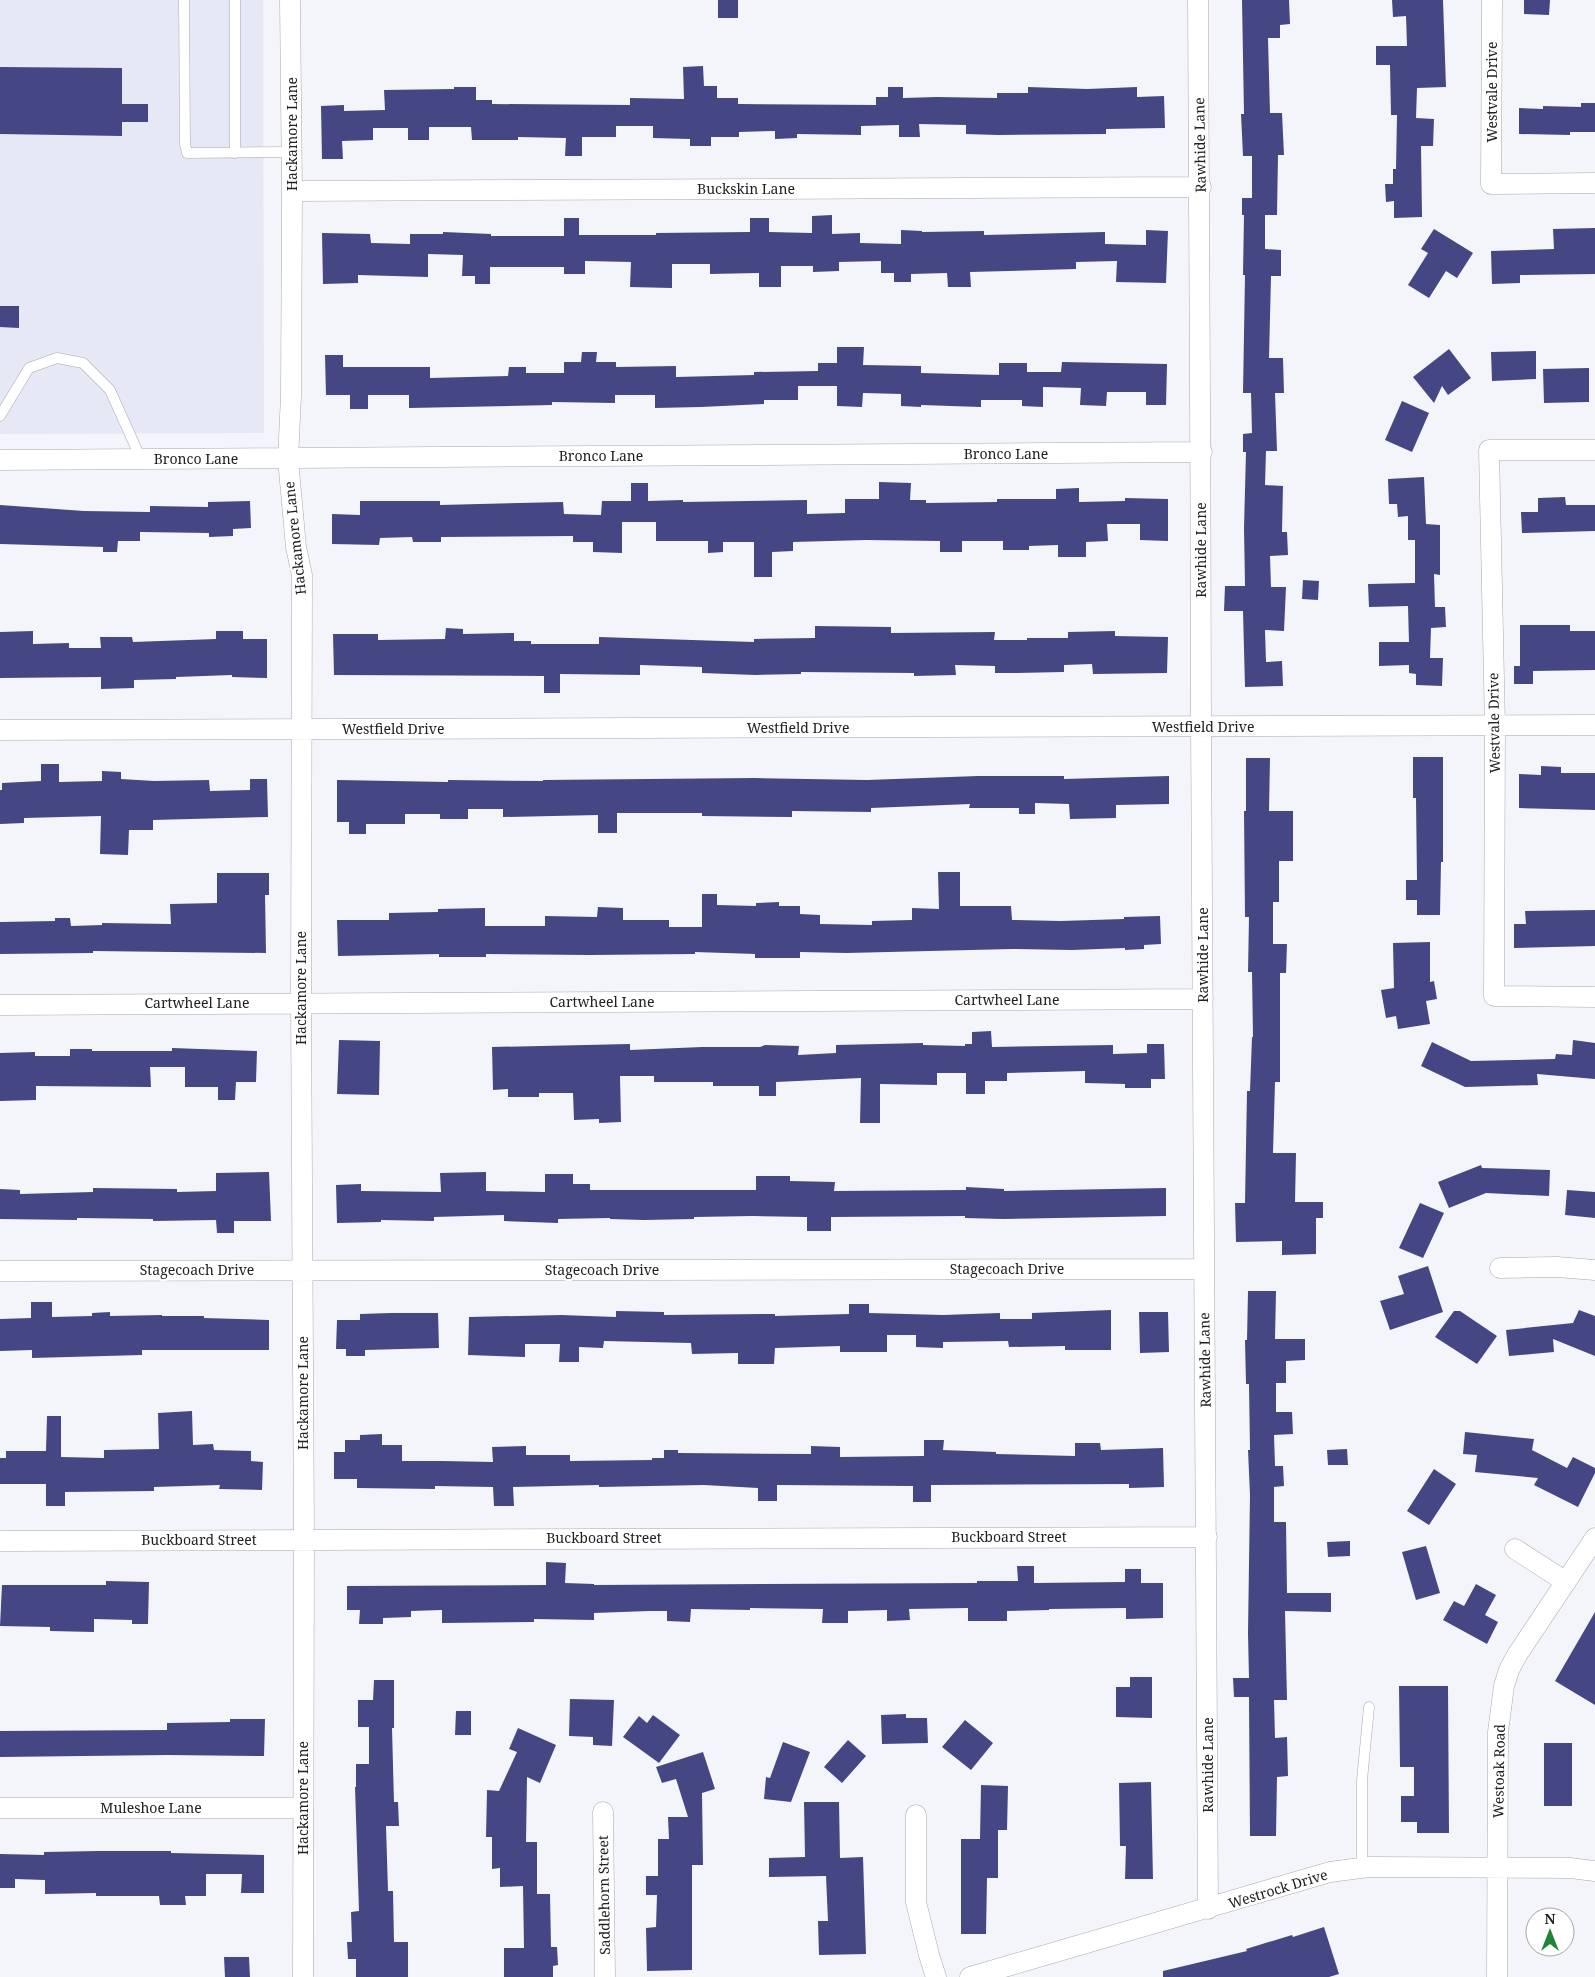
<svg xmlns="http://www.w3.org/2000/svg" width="1595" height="1977" font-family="'Noto Serif',serif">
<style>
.built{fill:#e6e8f5}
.building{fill:#444784}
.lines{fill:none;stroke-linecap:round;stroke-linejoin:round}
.lane-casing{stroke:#a7a8ae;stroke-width:11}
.street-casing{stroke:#a7a8ae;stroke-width:21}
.lane{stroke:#fff;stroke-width:10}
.street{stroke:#fff;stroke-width:20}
.labels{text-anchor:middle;stroke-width:5;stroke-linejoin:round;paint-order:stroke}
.street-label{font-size:14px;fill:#212123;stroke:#fff}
</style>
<rect width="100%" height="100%" fill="#f4f5fb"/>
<path class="built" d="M0,0H263L264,433L0,434Z"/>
<path class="building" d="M718,0H738V18H718Z
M1242,0H1289L1290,24L1280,25V38H1268L1270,113H1282L1284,155H1278L1277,215H1265V249L1281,250V276H1271L1269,358H1283L1284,393H1275L1277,451H1266L1265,485L1283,486L1282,532H1287L1288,555L1270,556L1271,587H1286L1284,631L1265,630L1266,662L1282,661L1283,686L1245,687L1243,611H1224L1225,586H1245L1244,528L1246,452H1243V434L1252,433L1251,393H1243L1245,275H1243L1244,215H1242V198H1252V156H1243L1241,114H1244Z
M1392,0H1443L1446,87L1417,88L1416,118L1434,119L1433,146H1421L1422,217L1394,218V201L1386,202L1385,184H1393V169H1396L1397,115H1391L1390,65H1376V46H1407L1406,16L1393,17Z
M1524,0H1550L1549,15L1524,14Z
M703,66L704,86H717V98H738V104L876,105V97H888V87H903V98L937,97L997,98V93H1028V87L1087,89L1137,87V97L1164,96L1165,128L1106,129V134L998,135L966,134V125L919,124L920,137H899V125L861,126V135L797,134V138L775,139V131L739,132V137H711V146H690V139L653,138V126H616V137H582V156H565L566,138L518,137V140H472L471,127H429V140H408V128H373V140L342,141L343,159H322L321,106L344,105V111L385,110L384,90L454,89V87H476V100H492V104L630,105V98L684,99L683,67Z
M0,67L122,68V104H148V122H122V136L0,134Z
M1581,103H1595V132H1570V135L1519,134V108L1543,109V106L1581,107Z
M832,215V234L860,233V243L901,244V230L922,231V232L984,231V235L1105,232V244L1146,245V230L1168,231L1166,283L1116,282L1117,261L1076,262V269L970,272L971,287H948L947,273L911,274V282H894V273H881V261L839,262V271L813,272V266H781V287H759V273L710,274V264H672V288L630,287L631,262L585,261V274H564V267H490V284H475V276H462L463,255L428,254V277L358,275V283L323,284L322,233L370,234L371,243L410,244V234H443V232L491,234V236H564V218H579V235H656V233L750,232V218H769V232L812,233V216Z
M1595,228V274L1520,275V283L1492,284L1491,251L1554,249L1553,229Z
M1434,229L1473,253L1457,278L1446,271L1429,298L1408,285L1428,253L1421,249Z
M0,306H19V328L0,327Z
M837,347H864L863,365L921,366V373L999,375V363H1027V372H1061L1062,362L1167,364L1166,405H1146V392H1107L1106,406L1080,405L1081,388L1043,387V407L1022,406V400H981V407L921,405V407L901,406V394L863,393L862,407L837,406V386H798V400H764V404L701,407L655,408V395H615V403L552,402V405L409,408V395H368V409H350V395H326L325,355H343V367H430V378L508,376L509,367H526V373H564V362H581L582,352H597L596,362H616V367L676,366V377L754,375V372L818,371V363H837Z
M1449,349L1471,378L1448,395L1442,386L1434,403L1413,377Z
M1536,351V379L1492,381L1491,352Z
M1589,368V402L1544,403L1543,369Z
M1402,401L1429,413L1412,452L1385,440Z
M1424,477L1426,524L1440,525V575L1434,574L1435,607H1445L1446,627L1431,628L1430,658H1443L1442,686L1416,685V674L1409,673V665L1379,666V642H1409L1408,606L1369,607L1368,584L1415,583V540H1408V516L1398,517L1397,504H1389L1388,479Z
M879,482L911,483L910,500H926V503L997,502V499H1056V489L1079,488V502L1125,501V498L1168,499V541L1140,540V524H1107L1108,541L1086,542V557H1058V545L1029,546V550H1003V541H962V552H940V541L866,540L793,542V551L772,552V577H754V542H723V552L708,553V541H656V522H622V553L593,552V542H573V536L441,537V542H413L412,537L380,538L379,545L332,544V514L360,515V501H440V505L563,502L564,514L601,515L602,501H631V483H648V501L683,500V502L807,500V514L845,513V499H879Z
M1565,497L1566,505H1595V531L1522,533L1521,512H1538V498Z
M250,501L251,528L233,529V536L209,537V533L140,532V541H118L117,552H103V547L0,544V505L84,511L150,512V506L208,507V502Z
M1303,580L1319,581L1318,600L1302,599Z
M1520,625H1570V631H1595V670L1533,671V684H1514V666H1520Z
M815,626L891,627V633L995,632L994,640H1027V638H1068V632L1115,631V636L1168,637L1167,673L1093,674L1092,664L1064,665V672L1013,673H995V666L955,665L956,675L914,676V673L801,672V674L755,675L702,673V667L640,665V675L560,674V693H544V676L334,675L333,634H378V640L445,639L446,628L463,629V634L514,633V641H531V644H599V637L754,642V639L815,638Z
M33,631V644L69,643V648H101L100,637H132L133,642L216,639V631H243V639H267V678L232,677V675L176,677V679L134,680V688L101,689V677L0,678V632Z
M1413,757H1443V862H1441L1440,915H1417V900H1406V880H1417L1416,798H1413Z
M1246,758H1270L1269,811H1293V861H1279V902H1273V944H1287L1286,973H1280V1082H1275L1273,1153H1296L1295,1202H1323V1218H1316V1254L1282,1255V1241L1236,1242L1235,1203H1245L1247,1091H1250L1252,1037H1253L1252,972H1248L1249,917H1245L1244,811H1246Z
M41,764H59V782L102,781V771L121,772V779L154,781L209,780L210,791L250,790V779H267L268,817L153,820V830H129L128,855L100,854L101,816L24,818V823L0,824V790H2V783L41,781Z
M1541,766L1561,767V773H1595V810L1519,808V774L1541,775Z
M978,776H1064V779L1169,776V804L1116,805V818L1070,819L1069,804L1035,803V814H1019V808H969L970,804L871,808V812L792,811V817L702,816V813H617V833H598V815L503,817V809H468V819H440V814H405V824H366V834H349V822H337V780L448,782V780L543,781V780L755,778L867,780Z
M938,872H960V906H1011L1012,920L1061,921L1124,919V917L1160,916L1161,944L1144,945V949L1125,950V948L1072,950L1012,949L847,953L800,952V958H755V954L695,952V954L590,955L486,954V957H439V954L338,956L337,920H389V913L438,912V909L485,908V926H545V916L597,917L598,907L623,908V920H669V927H702V894H717V905L756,906V903L779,902V906H800V914L820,915V924L872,925V921L912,920V908L939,909Z
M217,873H269V895H265L266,953L93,951V953L0,954V922L55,921V918H70L71,926L102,925V923L171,924L170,904L217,903Z
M1595,910V946L1514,948V924H1526L1525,911Z
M1430,942V982L1434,981L1437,999L1426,1001L1430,1024L1398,1029L1396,1016L1386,1018L1381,990L1394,988L1393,943Z
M991,1031L992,1047L1113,1045V1054L1147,1053V1044H1164L1165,1079H1151V1088H1125V1084L1085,1083V1071L1007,1073V1081H985V1094H966V1073H937V1085L880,1084V1123H860L861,1078L776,1082V1096H759V1086H713V1082H654V1076H620L621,1122L599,1123V1119L574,1120L573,1093H539V1097H508V1089L493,1090L492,1047L630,1044V1050L702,1047H760L765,1045L799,1046L798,1055L836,1053V1045L923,1043V1045L965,1046V1044H972V1032Z
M339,1040L380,1041L379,1095L337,1094Z
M1573,1040L1595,1043V1079L1537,1074L1538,1085L1465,1087L1421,1066L1432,1042L1471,1061L1555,1059L1556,1054L1572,1055Z
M172,1048L257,1051L256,1082H236L235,1100H218V1087H185V1067H150L151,1087L36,1086V1100L0,1101V1053L35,1052V1056H70V1049H92V1051H172Z
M1481,1165L1482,1168L1550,1170L1549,1196L1486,1193L1449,1208L1438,1182Z
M269,1172L271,1221H234V1233H217L216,1220L153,1221V1219L77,1218V1220L0,1219V1189L20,1190V1194L93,1192V1188L177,1189V1192L216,1191V1173Z
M486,1172V1191L545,1192V1174H573V1184H590V1190H756V1176H790V1181L835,1182L834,1191L966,1190V1187L1004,1189V1191L1166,1188V1216L1003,1219L965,1218V1216L831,1217V1231H807V1217L753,1216L694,1217V1219L644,1220L610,1219V1218L558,1219V1223L504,1221V1215L434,1217V1221L381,1220V1222L337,1223L336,1185L361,1184V1191L441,1192L440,1173Z
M1567,1190L1595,1192V1218L1565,1215Z
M1420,1203L1444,1213L1423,1258L1399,1248Z
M1428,1266L1443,1312L1390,1330L1380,1301L1404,1294L1398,1276Z
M1248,1291H1276L1275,1339H1305V1360L1286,1361V1383H1276V1412H1292L1293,1434L1274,1435L1275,1466H1283L1284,1486L1274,1487V1522H1286L1287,1593H1331V1612L1285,1611L1287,1700H1274L1275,1738L1287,1737L1288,1776L1277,1777L1276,1836H1250L1249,1697H1234L1233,1678H1249L1248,1633L1250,1495L1248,1450H1250L1249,1384H1246L1245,1340H1247Z
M31,1302H52V1317L92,1316V1313L110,1312V1316L162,1315V1316H204V1318L269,1320V1350H142V1355L32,1358V1350L0,1351V1319L31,1318Z
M849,1304H869V1313L943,1315L1000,1313V1319H1032V1313L1111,1310V1350H1065V1346L1009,1347L1008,1341L943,1342V1348L916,1347V1335H887V1352H840V1346L775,1348L774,1364H738V1353L692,1354L691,1343L604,1341L603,1348L579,1347V1362H559L560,1344H525V1357L468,1355L469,1317L561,1315L616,1317V1311L664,1312V1315L775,1314V1316L849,1314Z
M1579,1310L1595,1316V1356L1553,1339L1554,1352L1509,1356L1506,1330L1573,1323Z
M1454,1311H1460L1497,1336L1477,1364L1435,1337Z
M1139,1312H1168L1169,1352L1140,1353Z
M391,1313H438L439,1348L365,1350V1356H346V1349H336L337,1320H360V1314Z
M192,1411L193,1445L213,1444L214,1450L251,1451V1461L263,1462L262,1490L219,1489L220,1485L154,1487V1491L65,1492V1506H46V1484H0V1458H6V1451H46L47,1416H61V1457L104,1458V1450L159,1449L158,1413Z
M1465,1432L1534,1439L1532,1450L1567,1468L1573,1457L1595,1468V1473L1578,1507L1534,1485L1538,1478L1475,1472L1477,1455L1463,1454Z
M382,1434V1445H402V1461H442L493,1462L492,1447L526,1446V1455H570V1461L652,1460V1458H664V1450H678V1453L811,1454V1446L840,1447V1457L924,1456V1440H944L943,1450L996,1452V1454L1075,1456V1443H1100L1101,1450L1163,1448L1164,1487L1129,1488V1484L931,1485V1502H913V1486L777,1485V1501H758V1488L704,1485L599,1487V1485L513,1487L514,1506H494L493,1487L435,1486V1489L357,1488V1479H334V1452H345V1440H360V1435Z
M1347,1449L1348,1465H1328L1327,1450Z
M1434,1469L1456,1484L1429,1525L1407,1511Z
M1350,1541V1556L1328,1557L1327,1542Z
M1426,1546L1440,1593L1416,1600L1402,1552Z
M546,1562L566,1563L565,1583L594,1584V1585L977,1583V1581H1018L1017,1566H1034V1583L1125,1582V1569H1141V1583H1163V1618L1126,1619V1608L1049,1609V1610L1007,1611V1621H968V1608L909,1609L910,1620L887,1621V1610L848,1611V1623H822L823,1609L750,1608V1610L691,1609L690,1622L667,1621V1611H649L594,1613V1620L534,1619V1622L442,1623V1610L411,1611V1617L383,1618V1624H359L360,1610H347V1586L546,1585Z
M106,1581L149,1582L148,1624H132V1620L94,1619V1632L50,1631V1627L0,1626L2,1585H106Z
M1476,1584L1496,1595L1485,1615L1498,1622L1487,1644L1443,1620L1454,1601L1464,1606Z
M1595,1612V1705L1555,1681Z
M1130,1677H1152V1718L1116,1717V1687H1130Z
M374,1680H394V1728H392L394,1802H398L399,1826H386L388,1891H393L394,1942H408V1977H356V1959H348L347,1942H352L351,1912L359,1911L355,1787H356V1764H369V1727H358V1700H373Z
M1399,1686H1448L1449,1833H1417V1822H1401V1796H1414V1767H1400Z
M570,1699L614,1700L612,1746L593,1745V1737L569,1736Z
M456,1711H471V1735H455Z
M906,1714V1718H927L928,1743L882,1744L881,1715Z
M653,1715L680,1735L659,1763L623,1737L639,1716L647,1723Z
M230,1719H265L264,1756L168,1755L0,1757V1731L167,1730V1723L230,1722Z
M965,1720L993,1743L971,1770L942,1747Z
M518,1728L556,1745L540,1783L527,1777L526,1842H537V1894H550L551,1947H557L558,1965L553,1966V1977H504V1948H524L523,1886L500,1887V1868L492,1869V1837H486L487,1790L499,1791L517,1752L509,1749Z
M848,1740L866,1756L842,1783L824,1767Z
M783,1742L810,1752L791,1802L764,1799L766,1777L770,1778Z
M1544,1743H1572V1806H1544Z
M703,1752L715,1789L702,1793L703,1865H692V1970L647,1971L646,1928L656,1927L657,1895H646V1876H658V1839H669L668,1817H688L676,1779L662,1783L656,1767Z
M1151,1782L1153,1879H1125L1126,1846H1120L1119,1783Z
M981,1785L1008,1786L1007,1830H998V1878H987L986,1934H961V1839H980Z
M804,1802H839L840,1858L863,1857L866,1954L819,1955L818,1921H828L826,1876L769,1877V1858L805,1857Z
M99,1851H171V1853L264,1855V1893H241L242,1874H206V1896H185L186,1905H160L159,1896H96V1893L45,1894V1880L15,1879V1888H0V1854L44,1855V1852Z
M1324,1927L1339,1974L1329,1977H1163V1971L1247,1951L1246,1949L1292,1935L1293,1937Z
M224,1957H249L250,1977H225Z"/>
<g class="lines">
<defs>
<path id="lane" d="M184,0L185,144L187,153L292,152
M235,153V0
M0,416L29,368L57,358L83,363L110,390L141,459
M1362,1868V1780L1369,1707"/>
<path id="street" d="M290,0L292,191L291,396L288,459L296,547L302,575L301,1003L304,1539L303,1977
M1198,0C1201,243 1200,486 1201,729C1203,1123 1207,1516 1208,1909
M1492,0L1491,184L1595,183
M292,191L1201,187
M1595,450H1489L1495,726L1494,996L1595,997
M0,460L1202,452
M0,730L1595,725
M0,1005L1203,999
M1500,1268L1557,1267L1595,1270
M0,1271L1204,1269
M0,1541L1207,1537
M1515,1549L1566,1582
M0,1808H303
M603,1812L605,1977
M916,1815V1902L929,1955L936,1977
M970,1977L1330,1872L1368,1867L1570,1868L1595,1871
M1497,1977L1498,1732L1504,1686L1509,1670L1517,1655L1595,1538"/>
</defs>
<use href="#lane" class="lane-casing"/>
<use href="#street" class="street-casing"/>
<use href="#lane" class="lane"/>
<use href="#street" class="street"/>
</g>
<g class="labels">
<g class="street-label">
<text transform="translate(1492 92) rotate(-90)" y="5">Westvale Drive</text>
<text transform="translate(292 134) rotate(-90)" y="5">Hackamore Lane</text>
<text transform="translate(1200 145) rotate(-91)" y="5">Rawhide Lane</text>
<text x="746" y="194">Buckskin Lane</text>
<text x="1006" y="459">Bronco Lane</text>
<text x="601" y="461">Bronco Lane</text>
<text x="196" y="464">Bronco Lane</text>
<text transform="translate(295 538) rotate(-96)" y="5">Hackamore Lane</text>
<text transform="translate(1201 550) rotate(-90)" y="5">Rawhide Lane</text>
<text transform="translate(1494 723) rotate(-91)" y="5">Westvale Drive</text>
<text x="1203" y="732">Westfield Drive</text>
<text x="798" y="733">Westfield Drive</text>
<text x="393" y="734">Westfield Drive</text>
<text transform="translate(1203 955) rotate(-90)" y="5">Rawhide Lane</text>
<text transform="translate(301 988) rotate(-90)" y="5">Hackamore Lane</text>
<text x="1007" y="1005">Cartwheel Lane</text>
<text x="602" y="1007">Cartwheel Lane</text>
<text x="197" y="1008">Cartwheel Lane</text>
<text x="1007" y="1274">Stagecoach Drive</text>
<text x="197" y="1275">Stagecoach Drive</text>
<text x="602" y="1275">Stagecoach Drive</text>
<text transform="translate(1205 1360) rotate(-91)" y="5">Rawhide Lane</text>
<text transform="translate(303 1393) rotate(-90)" y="5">Hackamore Lane</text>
<text x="1009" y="1542">Buckboard Street</text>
<text x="604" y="1543">Buckboard Street</text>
<text x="199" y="1545">Buckboard Street</text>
<text transform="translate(1208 1765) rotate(-90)" y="5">Rawhide Lane</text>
<text transform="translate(1499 1771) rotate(-89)" y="5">Westoak Road</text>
<text transform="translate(303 1798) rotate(-90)" y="5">Hackamore Lane</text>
<text x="151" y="1813">Muleshoe Lane</text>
<text transform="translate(1278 1889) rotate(-17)" y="5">Westrock Drive</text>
<text transform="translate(604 1895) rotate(-91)" y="5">Saddlehorn Street</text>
</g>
</g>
<g transform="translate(1550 1932)"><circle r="24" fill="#ffffff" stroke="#a6a6a7"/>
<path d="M0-4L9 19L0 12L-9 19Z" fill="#208438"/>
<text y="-8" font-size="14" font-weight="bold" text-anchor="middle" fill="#212123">N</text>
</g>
</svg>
